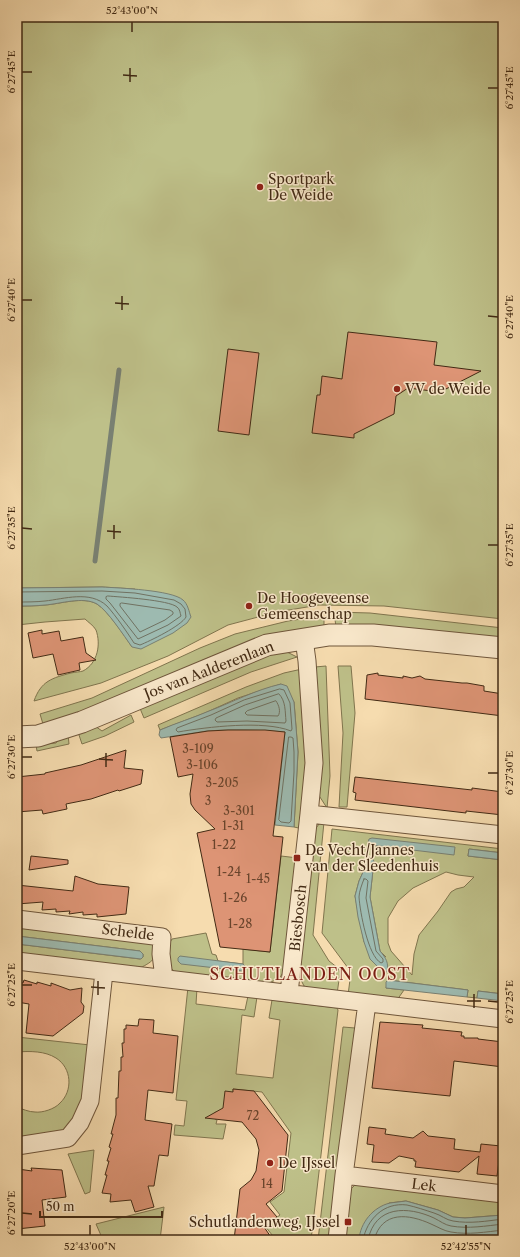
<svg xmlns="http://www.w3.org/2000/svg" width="520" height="1257" font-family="'Libre Caslon Text',serif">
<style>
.green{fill:#bec089;stroke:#80754e;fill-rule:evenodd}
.water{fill:#9dbab0;stroke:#798072}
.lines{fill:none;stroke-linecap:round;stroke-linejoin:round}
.shore{stroke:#707262;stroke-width:1}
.stream{stroke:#798072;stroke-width:5}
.building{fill:#dd9475;stroke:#422a14}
.minor-casing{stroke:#6f563b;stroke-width:19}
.tertiary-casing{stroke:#6f563b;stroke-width:23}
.minor{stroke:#f9e8cb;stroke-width:17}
.tertiary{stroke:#f9e8cb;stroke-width:21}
.ticks{fill:none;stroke:#422a14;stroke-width:1.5}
.poi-dot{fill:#8f2418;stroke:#f9e8cb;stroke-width:1.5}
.labels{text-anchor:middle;stroke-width:3;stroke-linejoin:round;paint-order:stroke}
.number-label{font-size:12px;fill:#69442c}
.poi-label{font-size:14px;fill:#422a14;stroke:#f9e8cb;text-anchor:start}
.street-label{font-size:14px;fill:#422a14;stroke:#f9e8cb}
.quarter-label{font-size:16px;letter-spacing:1px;fill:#7a1f14;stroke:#f9e8cb}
.neatline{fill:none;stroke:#422a14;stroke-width:1.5}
.ticks-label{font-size:10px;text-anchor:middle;fill:#422a14}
</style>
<rect width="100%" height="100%" fill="#f6dcaf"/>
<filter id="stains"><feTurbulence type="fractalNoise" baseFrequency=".005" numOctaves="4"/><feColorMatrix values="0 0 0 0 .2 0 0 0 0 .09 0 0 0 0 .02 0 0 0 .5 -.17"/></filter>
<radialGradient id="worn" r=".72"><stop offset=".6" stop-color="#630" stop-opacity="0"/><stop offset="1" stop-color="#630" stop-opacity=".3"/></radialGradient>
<path class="green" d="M17,17H503V619L384,606L319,605L277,612L228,625L168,656L101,683L34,701C41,681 52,678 71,673C75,672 80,672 83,671C98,663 101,644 96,630C94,626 88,622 85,619L45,622L17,625V606C26,606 36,606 45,605C60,604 83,596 97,604C108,611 124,635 132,647L135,589L102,587L17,588Z
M334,612L370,613L503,628V642L336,627Z
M320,616L324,619V627L243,644L203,660L136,692L92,710L43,724L40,714L92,698L200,648L235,634L288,621Z
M285,651L297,657L251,672L144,718L139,706L265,653Z
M326,666L330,776L327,808L318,794L315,667Z
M338,666H351L355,713L347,807H339L343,733Z
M302,669L307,752L303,829L294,827L298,752L294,702L281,684L238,698L205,713L160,730L158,725L246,687L284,673Z
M131,715L134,722L105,736L82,744L78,732L95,726L102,731Z
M68,734L69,744L37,751L36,745L56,743L60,737Z
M324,822L313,935L329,961L338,968L340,973L337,994L315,990L304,986L299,976L314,831L319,824Z
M332,829L503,849V853L469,849L468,856L503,860V994L478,991L477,998L467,997L468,990L388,980L386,988L404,990L397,1000L348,995L351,972L322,933ZM374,861L370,897L380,951L386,957L364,942L355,896L359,881L364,870ZM446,872L458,875L474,877L464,887L456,889L451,892L438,911L419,935L414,954L412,975L391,951L388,943V918L398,901L413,888Z
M281,856L298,858L284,971L279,979L265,984L177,974L170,967L168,946L172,939L206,933L212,954L216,955L218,961L243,964V949L270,952Z
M17,925L152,942C159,957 154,961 140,968L17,953V944L140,959L143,957V954L140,951L17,936Z
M188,987L197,988L196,1004L245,1010L248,996L257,997L254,1017L242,1015L236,1074L273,1078L280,1020L269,1018L272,1000L337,1008L338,1010L311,1240H276L265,1226L280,1215L270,1202L284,1192L291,1133L262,1092L233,1089V1092L223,1112H216L214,1113L215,1119L217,1120L216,1124H226L223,1139L174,1135L175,1125L184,1126L187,1101L176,1100Z
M343,1027L355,1028L332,1240H318Z
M17,1037L90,1045L80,1109L65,1130L17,1138V1107C22,1109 29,1112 35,1112C42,1113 55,1109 60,1103C73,1091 72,1068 56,1058C45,1051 30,1051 17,1052Z
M94,1150L90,1192L85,1194L68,1154Z
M360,1183L503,1200V1215L465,1218L453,1217L438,1210L406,1201L389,1203L359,1238V1240H344L350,1190L355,1185Z
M164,1207L160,1240H103L96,1224Z"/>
<path class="water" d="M102,587C119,588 172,590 183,600C188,604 189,612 191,617L187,623L173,633L141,649L132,647C124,636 108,611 97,604C83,596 60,604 45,605C36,606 26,606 17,606V588Z
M281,684L287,686L294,702L298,752L294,827L275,825L285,732C259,730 233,729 207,731C192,733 176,736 161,738L159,735L160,730C176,723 193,718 209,711C233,702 255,690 281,684Z
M372,838L455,847L454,855L371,845L368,843L369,839Z
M469,849L503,853V860L468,856Z
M370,856L374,861L370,897L380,951C386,958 389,963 387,972L382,971L370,959L364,942L358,917L355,896L359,881L364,870L367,858Z
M17,936L140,951L143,954V957L141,959L17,944Z
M180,956L243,964L245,966V969L242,971L181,964L178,961V958Z
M388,980L468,990L467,997L386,988V982Z
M478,991L503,994V1001L477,998Z
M406,1201L438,1210L453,1217L465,1218L503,1215V1240H359C360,1223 373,1207 390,1203C395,1202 401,1202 406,1201Z"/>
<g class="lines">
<path class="shore" d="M17,592L102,591L135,593L174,600L181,604L185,609L186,617C181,626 150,641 140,645L134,643C127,632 116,616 107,606C90,590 64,599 45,601C36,602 26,602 17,602
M108,596C120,597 169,600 177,607C180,609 180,613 181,616L168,625L138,639L110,603L106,599V597Z
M122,603L170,610L173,612V614L165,620L140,632L120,606V604Z
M280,689L284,690L290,703L292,729L291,731C264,720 207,727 178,732L176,730L177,728L211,715L244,700Z
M279,694C286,701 285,712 286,721L285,723L247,721L217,722L215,720L216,718L245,705Z
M276,701C279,705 281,712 278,716L247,715L245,713L247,711Z
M289,737H291L293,738L294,752V772L291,821L289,823L281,822L279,820Z
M364,879H366L368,881L366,898L376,951L383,959V962L381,963C368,956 360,912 359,897C359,892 362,884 364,879Z
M363,1240C367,1219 384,1202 407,1205C416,1207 425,1210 434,1213C441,1215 446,1220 453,1221C470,1224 487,1221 503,1219
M368,1240C375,1205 408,1206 434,1218C440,1221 445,1225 451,1226C468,1229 486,1226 503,1224
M374,1240C382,1210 409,1214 431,1224C438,1227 444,1231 451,1232C468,1235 486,1232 503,1230"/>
<path class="stream" d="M95,561L119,370"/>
</g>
<path class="building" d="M348,332L437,342L434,365L481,371L440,392L408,388L396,396L394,414L354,434V438L312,433L317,395H320L322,376L342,379Z
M228,349L259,353L249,435L218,431Z
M42,630V634L59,631L61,641L83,637L86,653L96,660L79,663L80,670L58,675L53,654L33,658L28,633Z
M378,673V675L403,678V676L412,678L420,676L425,679L462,683H467L484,686V691L503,694V716L365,699L367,675Z
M228,730H265L285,732L273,836L283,837L270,952L220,947L197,833L215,829L195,810L191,804L190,794L193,774L178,777L170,737L208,731Z
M126,750L124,768L143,770L141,784L119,791L118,790L91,799L66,804L67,809L43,814L42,810L17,812V777L45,774V773L81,765Z
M355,777L472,790V788L503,792V815L466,811V813L355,800L356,793L353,792Z
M31,856L68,860V864L29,870Z
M75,876L98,884L129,887L126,914L97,917V914L83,915V912L69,914L70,911L56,912V909L42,910L43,902L17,904V885L73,891Z
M24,980L37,984V982L51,986V983L70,990L82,988L81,1002L84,1006L83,1013L53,1036L26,1033L29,1004L17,1002V981L23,983Z
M139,1019L154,1020L153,1033L178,1036L173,1093L148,1090L145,1120L172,1124L168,1156L159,1155L154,1186H148L154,1207L135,1212L131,1200L110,1202L111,1194L102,1193L107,1175H105L109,1161H107L111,1148L109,1147L113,1134H111L116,1115V1098H118L119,1071H121V1057H123L122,1043H124V1029H126V1025L138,1026Z
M380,1022L423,1025L422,1028L462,1032L461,1036H464V1038H478V1039L503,1042V1067L454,1061L450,1096L372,1088Z
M233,1089L254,1091L288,1135L282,1191L266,1204L277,1217L264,1227L273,1240H234L240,1189L251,1180L256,1171L259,1150L256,1139L242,1122L205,1118L223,1108L225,1091L233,1092Z
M369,1127L386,1129L385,1134L413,1138L423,1131L428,1136L455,1139L454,1149L480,1152L481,1144L501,1146L497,1176L477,1174L479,1156L459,1172L415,1167L416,1161H414V1159L399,1156L389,1163L372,1162L374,1145L367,1144Z
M31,1168L62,1170L66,1197L42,1200L45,1226L17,1229V1172H18V1169L32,1171Z"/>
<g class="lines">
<defs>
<path id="minor" d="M309,814L503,835
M17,919L162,937L161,954L164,978
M17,961L503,1019
M289,993L309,814L314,763L307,661L304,639
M17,1146L68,1138L80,1123L90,1101L104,972
M344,1175L503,1194
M337,1240L344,1175L367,1003"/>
<path id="tertiary" d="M17,737L38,736L82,722L267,645L329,635H373L503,648"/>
</defs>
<use href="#minor" class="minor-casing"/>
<use href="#tertiary" class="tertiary-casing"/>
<use href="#minor" class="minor"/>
<use href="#tertiary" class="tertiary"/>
</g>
<path class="ticks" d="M132,32V22M22,72H32M123,75L137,76M130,82V68M488,88H498M22,300H32M115,303L129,304M122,310V296M488,316L498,317M22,528L32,529M107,531L121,532M114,539V525M488,545H498M22,757H32M99,759L113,760M106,767V753M488,773H498M22,985H32M91,987L105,988M98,995V981M467,1001H481M488,1001L498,1002M474,1008V994M22,1213L32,1214M90,1235V1225M466,1235V1225"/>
<g class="poi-dot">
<circle cx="260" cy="187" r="4"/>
<circle cx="397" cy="389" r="4"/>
<circle cx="249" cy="606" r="4"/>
<rect x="293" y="854" width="8" height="8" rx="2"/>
<circle cx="270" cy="1163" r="4"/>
<rect x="344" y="1218" width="8" height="8" rx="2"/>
</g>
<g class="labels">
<g class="number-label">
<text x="198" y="753">3-109</text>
<text x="202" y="769">3-106</text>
<text x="222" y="787">3-205</text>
<text x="208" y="805">3</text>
<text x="239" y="815">3-301</text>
<text x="233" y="830">1-31</text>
<text x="224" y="849">1-22</text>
<text x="229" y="876">1-24</text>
<text x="258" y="883">1-45</text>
<text x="235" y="902">1-26</text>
<text x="240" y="928">1-28</text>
<text x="253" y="1120">72</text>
<text x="267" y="1188">14</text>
</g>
<g class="poi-label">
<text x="268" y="184">Sportpark<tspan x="268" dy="16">De Weide</tspan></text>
<text x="405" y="394">VV de Weide</text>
<text x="257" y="603">De Hoogeveense<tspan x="257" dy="16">Gemeenschap</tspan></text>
<text x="305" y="855">De Vecht/Jannes<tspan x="305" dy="16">van der Sleedenhuis</tspan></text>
<text x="278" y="1168">De IJssel</text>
<text x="340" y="1227" text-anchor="end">Schutlandenweg, IJssel</text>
</g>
<g class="street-label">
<text transform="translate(209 670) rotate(-21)" y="5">Jos van Aalderenlaan</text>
<text transform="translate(298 918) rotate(-84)" y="5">Biesbosch</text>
<text transform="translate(128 932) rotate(7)" y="5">Schelde</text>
<text transform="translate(424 1185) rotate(7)" y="5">Lek</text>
</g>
<g class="quarter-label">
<text x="310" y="980">SCHUTLANDEN OOST</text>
</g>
</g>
<rect width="520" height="1257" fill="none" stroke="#f6dcaf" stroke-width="44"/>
<path d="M40 1211v6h122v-6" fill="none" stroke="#422a14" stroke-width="2"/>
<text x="46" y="1211" font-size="12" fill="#422a14" stroke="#f9e8cb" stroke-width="3" paint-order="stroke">50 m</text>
<rect x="22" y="22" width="476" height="1213" class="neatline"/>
<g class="ticks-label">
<text x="132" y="14">52°43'00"N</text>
<text transform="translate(11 72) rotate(-90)" y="4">6°27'45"E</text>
<text transform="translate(509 88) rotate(-90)" y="4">6°27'45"E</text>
<text transform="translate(11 300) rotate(-90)" y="4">6°27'40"E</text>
<text transform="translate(509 317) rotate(-90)" y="4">6°27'40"E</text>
<text transform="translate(11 528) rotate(-90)" y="4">6°27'35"E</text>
<text transform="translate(509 545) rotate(-90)" y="4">6°27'35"E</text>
<text transform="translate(11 757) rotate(-90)" y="4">6°27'30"E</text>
<text transform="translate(509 773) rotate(-90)" y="4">6°27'30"E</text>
<text transform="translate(11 985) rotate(-90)" y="4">6°27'25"E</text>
<text transform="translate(509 1002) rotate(-90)" y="4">6°27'25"E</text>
<text transform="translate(11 1213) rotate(-90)" y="4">6°27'20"E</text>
<text x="90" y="1250">52°43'00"N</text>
<text x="466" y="1250">52°42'55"N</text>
</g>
<rect width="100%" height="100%" filter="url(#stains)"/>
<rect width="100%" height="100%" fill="url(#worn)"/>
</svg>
